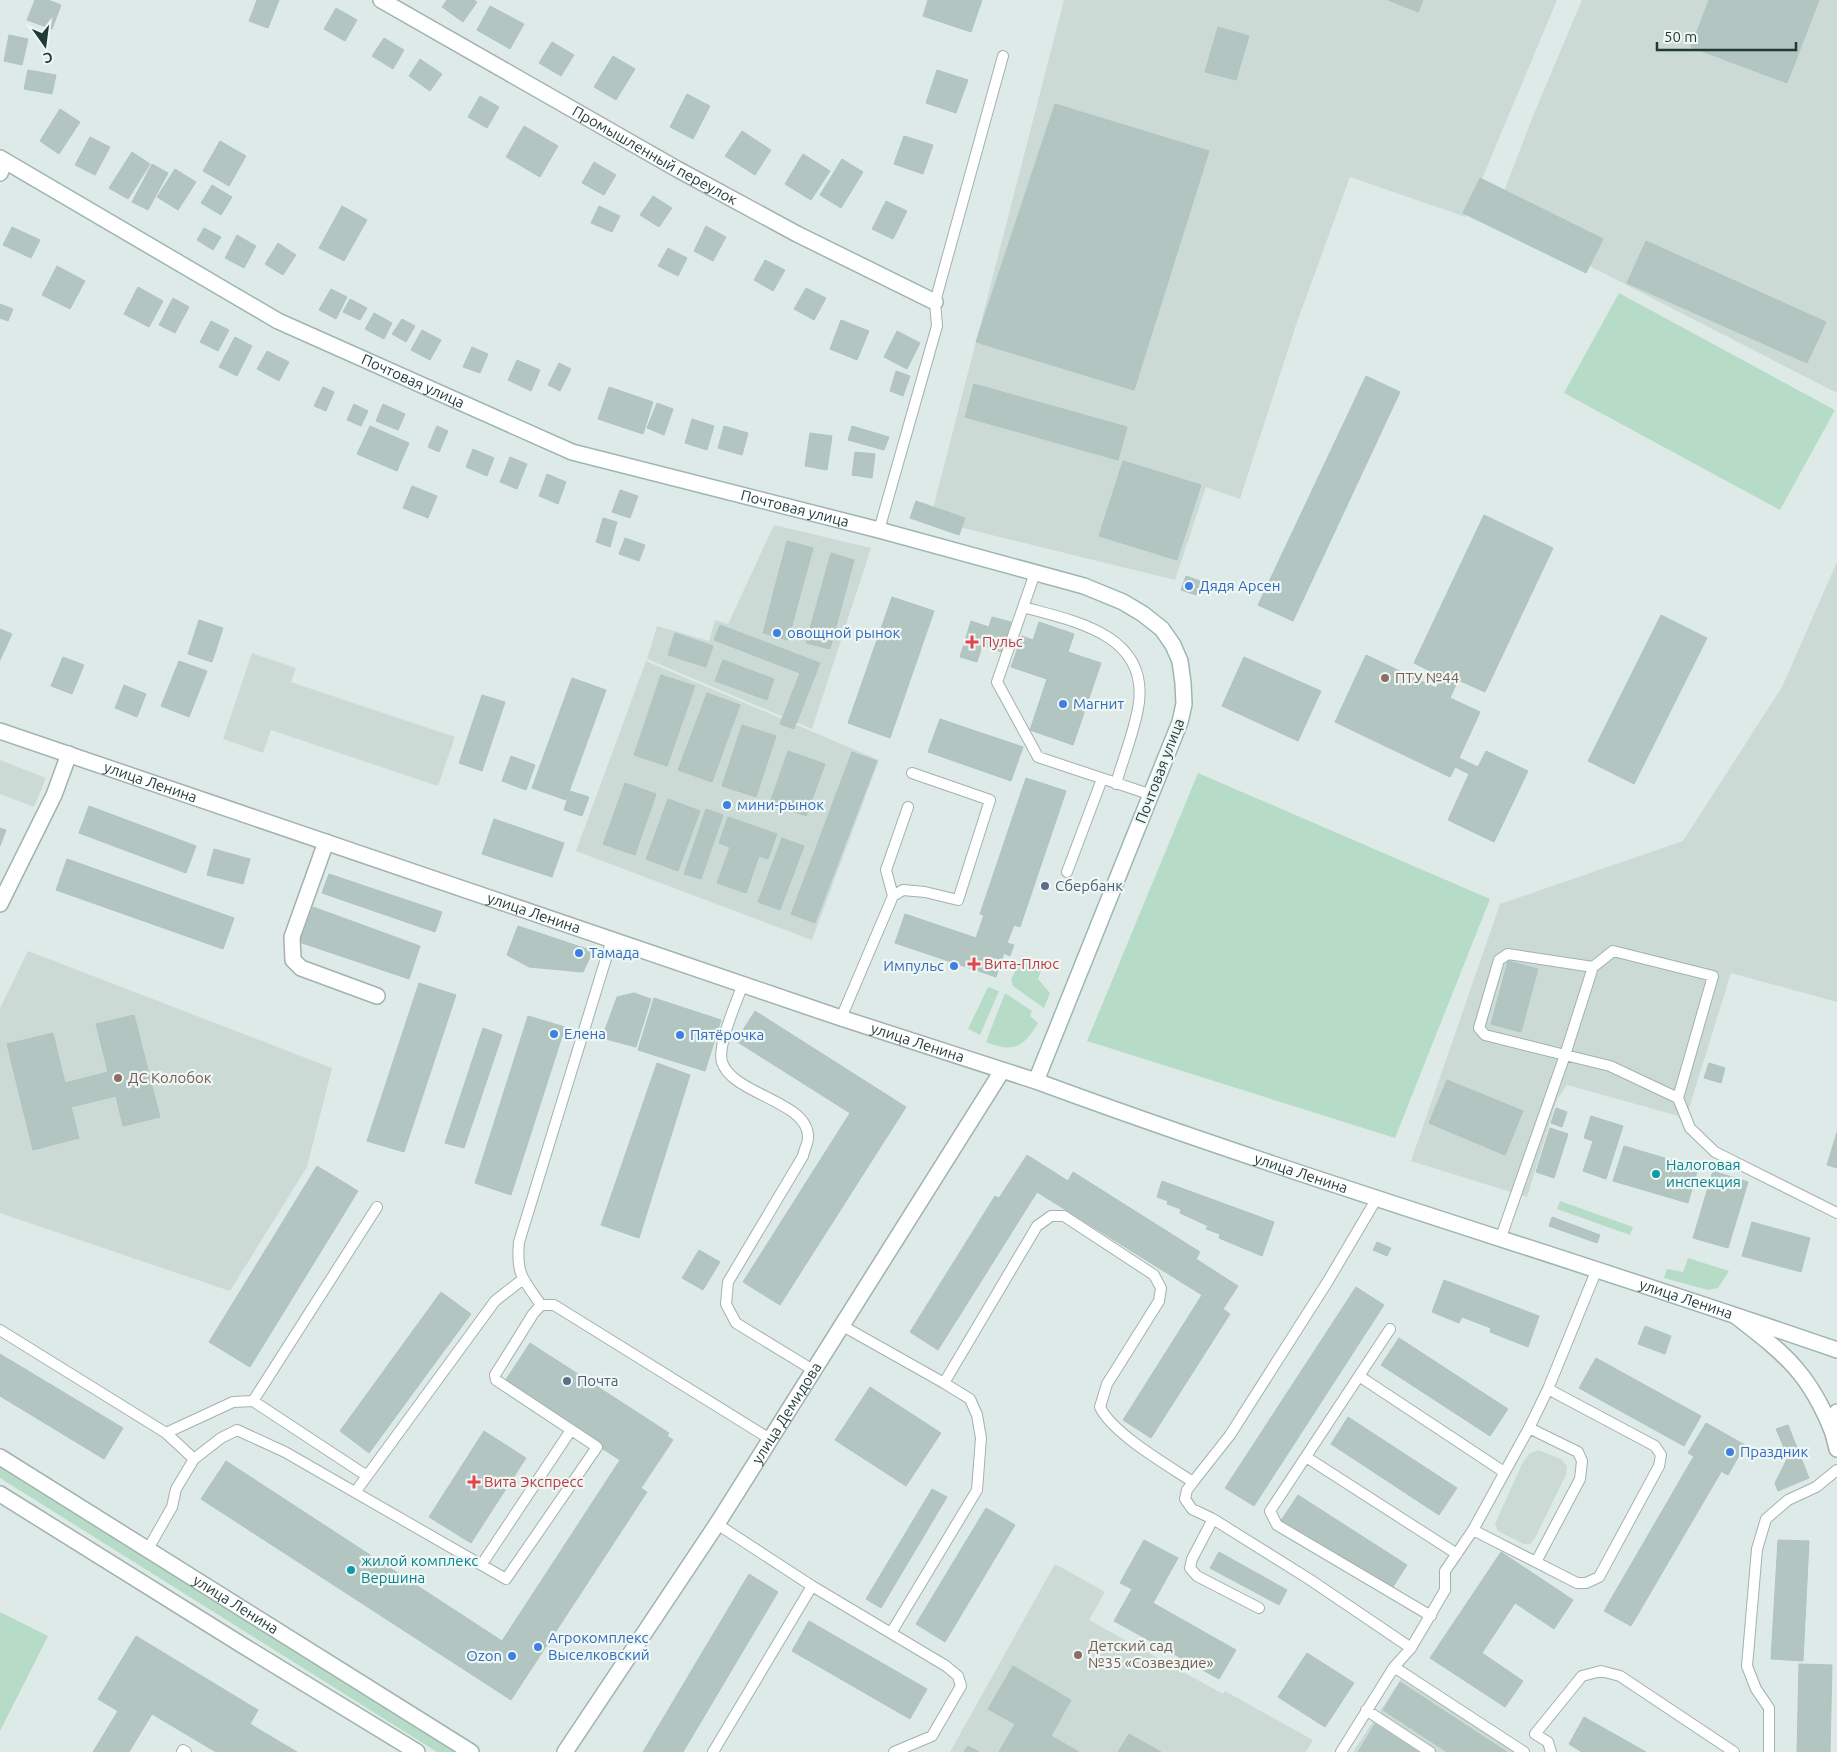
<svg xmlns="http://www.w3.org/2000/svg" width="1837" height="1752" font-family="Ubuntu,sans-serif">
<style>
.built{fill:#ccdad6}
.green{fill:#b6dcc7}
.building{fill:#b3c5c0;stroke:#b0c4bf}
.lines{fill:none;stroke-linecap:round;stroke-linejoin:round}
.service-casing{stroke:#a1b2af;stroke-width:12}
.minor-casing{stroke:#a1b2af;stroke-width:18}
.tertiary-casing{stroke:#a1b2af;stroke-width:18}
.secondary-casing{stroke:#9db6b1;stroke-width:18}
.service{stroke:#fff;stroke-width:10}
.minor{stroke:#fff;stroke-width:15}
.tertiary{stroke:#fff;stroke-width:15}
.secondary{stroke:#fff;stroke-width:15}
.shop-dot{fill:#3f7fe0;stroke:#eef7f4;stroke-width:2}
.health-dot{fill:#e0444e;stroke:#eef7f4;stroke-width:2}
.education-dot{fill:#8d6e63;stroke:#eef7f4;stroke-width:2}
.service-dot{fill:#5c6f8a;stroke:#eef7f4;stroke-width:2}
.culture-dot{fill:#0f9aa8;stroke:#eef7f4;stroke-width:2}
.labels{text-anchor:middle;stroke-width:4.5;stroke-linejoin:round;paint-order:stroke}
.street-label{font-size:15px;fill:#1f3a37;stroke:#eef7f4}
.shop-label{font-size:15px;fill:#366cbe;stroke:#eef7f4;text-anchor:start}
.health-label{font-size:15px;fill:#be3a42;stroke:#eef7f4;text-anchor:start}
.education-label{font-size:15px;fill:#785e54;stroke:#eef7f4;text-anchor:start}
.service-label{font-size:15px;fill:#4e5e75;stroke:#eef7f4;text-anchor:start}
.culture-label{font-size:15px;fill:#0d838f;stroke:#eef7f4;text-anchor:start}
</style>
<rect width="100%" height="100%" fill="#deeae7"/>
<path class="built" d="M1064,0H1557L1466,217L1350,177L1296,325L1240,499L1206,487L1175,580L930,520Z
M1582,0H1837V393L1494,217L1533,116Z
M774,525L871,548L812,729L647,659L657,626L709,641L715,620L728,624Z
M1837,562V1002L1731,973L1686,1118L1567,1085L1557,1099L1527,1197L1411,1161L1500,904L1683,841L1782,687Z
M252,653L296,668L291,682L455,737L438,786L271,730L263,753L223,739Z
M646,661L879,760L812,940L576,851Z
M0,760L46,778L34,807L0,794Z
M28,951L332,1068L307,1167L230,1291L0,1213V1008Z
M1538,1450L1561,1459L1567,1466L1566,1475L1535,1538L1530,1544H1524L1498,1531L1495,1524L1522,1464L1529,1454Z
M1055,1564L1105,1592L1089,1620L1223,1694L1225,1691L1313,1740L1306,1752H950Z
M1401,1679L1515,1752H1353Z"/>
<path class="green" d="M1619,293L1835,410L1780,510L1564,393Z
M1198,773L1490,899L1395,1138L1087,1041Z
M1022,956L1043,966L1038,979L1050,993L1044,1008L1013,986L1011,980Z
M988,987L999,991L980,1035L968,1029Z
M1005,993L1032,1011L1030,1016L1038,1023C1023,1048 1013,1053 986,1042Z
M1560,1201L1633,1227L1630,1235L1557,1209Z
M1688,1258L1729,1271L1718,1288L1708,1290L1664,1278L1667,1269L1683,1272Z
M0,1467L455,1752H437L0,1478Z
M0,1612L48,1636L0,1731Z"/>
<path class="building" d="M35,0H48L61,5L52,29L27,20Z
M257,0H279L268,28L249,21Z
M447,0H474L477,2L463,22L442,7Z
M928,0H982L971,32L923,16Z
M1388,0H1423L1418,12Z
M1709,0H1819L1787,83L1691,47Z
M490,6L524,24L510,49L477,30Z
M336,8L357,20L345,41L324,29Z
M1218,27L1249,36L1236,80L1205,72Z
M9,35L28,39L22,65L4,61Z
M384,38L404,50L393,69L372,56Z
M552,42L574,55L561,76L539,63Z
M613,56L635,69L616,100L594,87Z
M420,59L442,74L430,91L409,76Z
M28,70L56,75L52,94L24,89Z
M937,70L968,80L956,113L926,103Z
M687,94L710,106L693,139L670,127Z
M480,96L499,107L487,128L468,117Z
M1055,104L1209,151L1134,390L976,342Z
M60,109L80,122L59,154L40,141Z
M524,126L558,146L540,177L506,157Z
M742,131L771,150L755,175L725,156Z
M904,136L933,145L923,174L894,164Z
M90,137L110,147L95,175L75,165Z
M220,141L246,156L229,186L203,171Z
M132,152L150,164L128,199L109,188Z
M803,154L830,171L811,200L785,184Z
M842,159L863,172L841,208L820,195Z
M594,162L616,175L604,195L582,183Z
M152,164L168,173L148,210L132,202Z
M175,169L196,182L178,210L157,197Z
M1480,178L1603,239L1586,273L1463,213Z
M212,185L232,197L221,215L201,203Z
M653,196L672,208L659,227L640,215Z
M886,201L907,211L893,239L872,229Z
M342,206L367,220L344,261L319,248Z
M599,206L620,216L612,232L591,223Z
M706,226L726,237L713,261L694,251Z
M12,227L40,240L31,258L3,245Z
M204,228L221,237L213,250L197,240Z
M237,235L256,246L244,268L225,258Z
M1646,241L1826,322L1807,363L1627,283Z
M278,243L296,255L283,275L265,264Z
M668,248L687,258L678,276L658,266Z
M765,260L785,270L773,291L754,280Z
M57,266L85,281L70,309L42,295Z
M138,287L163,301L149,327L124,314Z
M806,288L826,298L814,320L794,309Z
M331,289L347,297L336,319L319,310Z
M173,298L189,307L175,333L159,325Z
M350,299L367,308L360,320L343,312Z
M0,304L13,309L8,321L0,318Z
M374,313L392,323L384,339L365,329Z
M402,319L415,326L406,342L392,334Z
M841,320L869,331L857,360L830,349Z
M211,321L229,330L218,351L200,342Z
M422,330L441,340L430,360L411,350Z
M897,331L920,343L907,369L884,357Z
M235,337L252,346L237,376L219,367Z
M472,347L488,354L480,373L463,367Z
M267,351L289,362L279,381L257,369Z
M517,360L540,370L531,391L508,380Z
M559,363L571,369L560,391L548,385Z
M896,371L910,376L903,396L890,391Z
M1366,376L1400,392L1293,621L1258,605Z
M974,384L1127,427L1118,460L965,417Z
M323,387L334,392L326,411L314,406Z
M609,387L653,402L643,434L598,419Z
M657,403L673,409L664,435L647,428Z
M354,404L368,411L361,426L347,420Z
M383,404L405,414L398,430L376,421Z
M692,419L714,426L707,450L685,443Z
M370,426L409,443L397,471L357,454Z
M437,426L448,431L439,452L428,447Z
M724,426L748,433L742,455L718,448Z
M852,426L889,437L884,450L848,440Z
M810,433L832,436L827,470L805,466Z
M473,449L494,458L487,476L466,467Z
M855,452L875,454L872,478L852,475Z
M510,457L527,464L517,489L500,482Z
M1123,461L1201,485L1177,560L1099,536Z
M547,474L566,482L558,504L539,496Z
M412,486L437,496L428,518L403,508Z
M620,490L638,496L630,518L612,512Z
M916,501L965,518L959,535L910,518Z
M1484,515L1553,548L1485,692L1458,680L1450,698L1480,712L1459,758L1478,767L1486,751L1528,771L1494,842L1448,820L1469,774L1455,767L1450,777L1335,722L1366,655L1436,688L1442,677L1414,663Z
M603,518L617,522L610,547L596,542Z
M625,538L645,545L639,561L619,554Z
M787,541L813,548L788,640L763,633Z
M831,553L854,560L830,649L806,643Z
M1186,576L1200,581L1196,595L1181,590Z
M892,597L934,611L890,738L848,723Z
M1661,615L1707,638L1634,784L1588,761Z
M992,617L1011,622L1002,652L982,646L977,662L960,657L971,621L989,627Z
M199,620L223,628L212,662L188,654Z
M1039,622L1074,634L1068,652L1101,663L1073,745L1030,730L1047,679L1011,667L1022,636L1033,640Z
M720,625L820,663L794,729L780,724L800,673L714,640Z
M0,629L12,634L0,660Z
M675,633L713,646L706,667L668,655Z
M63,657L84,665L72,694L51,686Z
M1244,657L1321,691L1298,741L1222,706Z
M723,660L774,679L767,700L715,681Z
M179,661L207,671L189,717L161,706Z
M661,675L695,686L667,766L634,755Z
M572,678L606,690L566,800L532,788Z
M124,685L146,694L137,717L115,708Z
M707,693L740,705L712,782L678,770Z
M482,695L505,702L482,771L459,763Z
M940,719L1023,747L1011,781L928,752Z
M742,725L776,736L756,797L722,786Z
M788,751L825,764L806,816L770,803Z
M852,752L877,761L815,923L791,914Z
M511,756L535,765L526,790L502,781Z
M1026,778L1066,791L1020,927L980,914Z
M625,783L656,794L635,855L603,844Z
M570,791L589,797L582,816L564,810Z
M668,799L700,811L678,871L646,859Z
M89,806L196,846L186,873L79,833Z
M706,809L723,815L701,879L684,874Z
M728,817L777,834L768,859L759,856L746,893L717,883L730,847L719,843Z
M494,819L564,843L552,877L482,854Z
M0,828L6,830L0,846Z
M782,838L804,846L780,910L758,902Z
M214,849L250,859L243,884L207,875Z
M67,859L234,918L223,949L56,890Z
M329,874L442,912L435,932L322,893Z
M313,907L420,946L409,979L299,942Z
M905,914L976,938L984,915L1014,925L1007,943L1014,945L1010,956L1004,953L996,977L895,943Z
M518,926L593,951L583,972L529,967L507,955Z
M1508,961L1538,969L1521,1032L1491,1024Z
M419,983L456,995L404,1152L367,1141Z
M634,993L651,999L636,1047L602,1038L617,997Z
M654,998L721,1020L705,1071L638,1050Z
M755,1011L906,1107L780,1305L743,1282L850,1113L736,1041Z
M134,1015L160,1117L123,1126L116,1096L71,1107L79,1138L33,1150L7,1044L53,1033L65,1083L108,1072L96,1024Z
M528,1016L565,1027L511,1195L475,1183Z
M483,1028L502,1035L464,1148L445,1143Z
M657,1063L690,1075L639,1238L601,1225Z
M1709,1063L1725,1068L1721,1083L1704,1078Z
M1447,1080L1523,1111L1505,1155L1429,1123Z
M1556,1108L1567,1112L1562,1127L1551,1123Z
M1591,1116L1623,1126L1606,1179L1583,1171L1593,1141L1584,1138Z
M1550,1128L1568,1134L1554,1178L1536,1172Z
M1837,1132V1168L1827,1165Z
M1624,1146L1698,1168L1688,1203L1613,1181Z
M1027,1155L1068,1181L1073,1172L1200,1252L1196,1259L1238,1286L1223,1309L1230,1314L1151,1438L1123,1420L1202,1295L1037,1192L938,1350L910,1332L995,1196L999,1198Z
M317,1166L358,1191L250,1367L209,1342Z
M1713,1171L1748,1182L1728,1248L1693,1238Z
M1162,1181L1274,1222L1262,1256L1219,1238L1220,1234L1206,1229L1208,1226L1180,1213L1181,1209L1167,1204L1168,1201L1157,1197Z
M1552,1217L1600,1235L1597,1243L1549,1226Z
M1752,1222L1810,1238L1801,1272L1742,1256Z
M1377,1242L1391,1248L1387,1256L1373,1250Z
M699,1250L720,1262L703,1290L682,1278Z
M1444,1280L1539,1316L1528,1347L1490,1332L1491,1328L1462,1317L1459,1323L1432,1312Z
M1356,1287L1384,1305L1254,1506L1225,1488Z
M441,1292L471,1314L369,1453L340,1431Z
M1645,1326L1671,1336L1665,1354L1638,1344Z
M1399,1338L1508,1409L1490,1436L1381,1365Z
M530,1343L669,1433L667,1436L673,1440L641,1488L647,1492L511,1700L201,1499L226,1461L502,1641L620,1460L500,1383L503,1384Z
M0,1354L123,1428L104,1459L0,1396Z
M1596,1358L1701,1416L1684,1446L1579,1388Z
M870,1387L941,1433L906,1486L835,1440Z
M1348,1417L1457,1488L1439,1515L1331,1444Z
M1706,1423L1745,1445L1728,1475L1688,1453Z
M1788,1425L1809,1478L1778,1491L1775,1483L1788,1457L1776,1429Z
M484,1431L526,1458L471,1543L429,1517Z
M1694,1456L1721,1472L1631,1626L1604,1611Z
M932,1489L947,1497L881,1608L866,1599Z
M1298,1495L1407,1565L1389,1593L1280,1522Z
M986,1508L1015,1525L945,1642L916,1624Z
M1144,1540L1178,1558L1153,1603L1236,1650L1219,1679L1114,1621L1132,1589L1120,1583Z
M1778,1540L1809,1541L1803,1661L1771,1659Z
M1219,1552L1287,1590L1279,1605L1210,1568Z
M1501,1552L1573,1600L1554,1629L1515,1603L1482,1653L1523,1681L1505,1707L1430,1658Z
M749,1574L778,1592L683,1752H643Z
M809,1621L927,1689L910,1719L792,1651Z
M136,1636L258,1710L250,1724L297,1752H216L152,1714L129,1752H93L118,1711L98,1699Z
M1307,1653L1354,1683L1325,1727L1278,1697Z
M1799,1664L1832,1665L1830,1752H1797Z
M1013,1666L1071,1700L1051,1736L1079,1752H999L1015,1724L988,1709Z
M1400,1682L1507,1752H1447L1383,1710Z
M1584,1717L1646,1752H1582L1569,1744Z
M1375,1724L1418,1752H1358Z
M1129,1734L1161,1752H1118Z
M968,1746L979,1752H964Z"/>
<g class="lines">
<defs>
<path id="service" d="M879,530L937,326L935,302L1003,56
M1035,573L997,682L1038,757L1152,795
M1023,607C1074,621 1147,634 1139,702C1136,728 1123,758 1116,784
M1067,872L1102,779
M893,896L886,870L908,807
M743,984C737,1001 717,1045 722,1062C732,1095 810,1101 808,1138C808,1143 804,1150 803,1156L728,1282L726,1304L736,1323L813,1370
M841,1018L893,896L903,890L925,892L958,900L990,800L912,773
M1678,1098L1690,1128L1715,1152L1837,1213
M1501,1237L1565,1055L1485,1035L1479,1028L1499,960L1508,954L1593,967L1565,1055L1610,1066L1678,1098L1713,976L1613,951L1593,967
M541,1305C523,1279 516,1275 519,1242L612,939
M841,1325L944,1383L1037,1226L1051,1216H1064L1154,1275L1161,1288L1159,1301L1107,1384L1100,1407C1112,1433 1167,1465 1193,1482L1230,1435L1328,1281L1377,1198
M1390,1329L1270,1511L1277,1525L1431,1616
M0,1330L166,1433L194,1459L221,1438L237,1430L285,1452L506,1579L597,1447L496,1380L495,1375L533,1314L541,1305H554L770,1439
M1359,1376L1504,1472
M253,1401L377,1207
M1529,1428L1578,1452L1582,1461L1580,1479L1536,1562
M166,1433L233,1402L253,1401L367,1476
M1306,1457L1457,1554
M1193,1482L1187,1490L1185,1499L1192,1509L1213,1519L1309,1579L1411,1648
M356,1491L495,1301L523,1279
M1213,1519L1192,1559L1190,1568L1197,1576L1259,1608
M717,1524L812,1586L946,1666L958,1676L961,1686L932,1736L894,1752
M1473,1530L1577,1583H1586L1599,1577L1659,1466L1661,1455L1655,1446L1548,1389
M148,1549L172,1507L176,1489L194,1459
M482,1564L571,1430
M891,1633L977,1490L981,1438L977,1415L970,1399L944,1383
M1394,1667L1524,1752
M1366,1710L1430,1752
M182,1752L183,1750L186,1752
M713,1752L812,1586
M1341,1752L1394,1667L1411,1648L1445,1590V1571L1473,1530L1529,1428L1548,1389L1597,1269
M1551,1752L1548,1742L1535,1734L1582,1676L1601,1671L1620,1676L1734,1752
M1769,1752V1708L1756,1689L1747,1666L1757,1549L1766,1519L1788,1500L1816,1487L1837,1470"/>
<g id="minor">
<path id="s1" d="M381,0L677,169L797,234L935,302"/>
<path d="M0,173L5,161"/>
<path id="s2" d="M0,731L841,1018L1036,1081"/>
<path d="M326,842L292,937L293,960L301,968L377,996"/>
<path d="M0,904L54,795L69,754"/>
</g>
<g id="tertiary">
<path d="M1737,1317C1786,1355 1810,1374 1833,1433"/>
<path d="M1837,1412L1833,1433L1837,1449"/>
<path id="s3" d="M0,1457L471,1752"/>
<path d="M0,1494L242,1645L417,1752"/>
<path id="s4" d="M565,1752L717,1524L1002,1071"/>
</g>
<g id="secondary">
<path id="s5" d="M0,158L278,321L572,452L879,530L1084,586L1123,602L1143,614L1162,629L1173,645L1180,661L1183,683L1184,704L1180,722L1036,1081C1301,1179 1571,1258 1837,1350"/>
</g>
</defs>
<use href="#service" class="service-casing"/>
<use href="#minor" class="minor-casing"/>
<use href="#tertiary" class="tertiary-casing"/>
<use href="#secondary" class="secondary-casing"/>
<use href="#service" class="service"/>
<use href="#minor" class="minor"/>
<use href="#tertiary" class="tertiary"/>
<use href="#secondary" class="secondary"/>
</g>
<g class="shop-dot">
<circle cx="1189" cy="586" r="5"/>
<circle cx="777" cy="633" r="5"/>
<circle cx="1063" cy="704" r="5"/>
<circle cx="727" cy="805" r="5"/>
<circle cx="579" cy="953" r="5"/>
<circle cx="954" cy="966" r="5"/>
<circle cx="554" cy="1034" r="5"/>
<circle cx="680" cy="1035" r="5"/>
<circle cx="1730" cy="1452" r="5"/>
<circle cx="538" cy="1647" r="5"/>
<circle cx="512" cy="1656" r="5"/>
</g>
<g class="health-dot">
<path d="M969.5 634.5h5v5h5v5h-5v5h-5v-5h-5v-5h5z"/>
<path d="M971.5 956.5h5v5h5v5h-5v5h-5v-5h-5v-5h5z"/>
<path d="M471.5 1474.5h5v5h5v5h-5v5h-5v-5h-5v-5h5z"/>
</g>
<g class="education-dot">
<circle cx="1385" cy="678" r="5"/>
<circle cx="118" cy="1078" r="5"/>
<circle cx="1078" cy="1655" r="5"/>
</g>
<g class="service-dot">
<circle cx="1045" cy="886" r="5"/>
<circle cx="567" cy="1381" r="5"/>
</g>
<g class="culture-dot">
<circle cx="1656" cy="1174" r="5"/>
<circle cx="351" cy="1570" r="5"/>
</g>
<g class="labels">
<g class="street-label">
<text dy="5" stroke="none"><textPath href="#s1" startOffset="315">Промышленный переулок</textPath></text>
<text dy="5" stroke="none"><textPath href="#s5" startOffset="470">Почтовая улица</textPath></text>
<text dy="5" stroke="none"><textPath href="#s5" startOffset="874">Почтовая улица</textPath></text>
<text transform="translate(1160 771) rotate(-69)" y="5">Почтовая улица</text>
<text dy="5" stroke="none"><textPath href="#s2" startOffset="159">улица Ленина</textPath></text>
<text dy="5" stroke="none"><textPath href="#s2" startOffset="564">улица Ленина</textPath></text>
<text dy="5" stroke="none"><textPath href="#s2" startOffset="969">улица Ленина</textPath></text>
<text dy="5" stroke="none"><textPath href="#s5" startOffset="2029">улица Ленина</textPath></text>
<text dy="5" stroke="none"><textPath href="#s5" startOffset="2434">улица Ленина</textPath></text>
<text dy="5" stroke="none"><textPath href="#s4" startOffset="405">улица Демидова</textPath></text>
<text dy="5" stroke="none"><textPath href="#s3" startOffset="278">улица Ленина</textPath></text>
</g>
<g class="shop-label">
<text x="1199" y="591">Дядя Арсен</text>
<text x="787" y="638">овощной рынок</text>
<text x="1073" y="709">Магнит</text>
<text x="737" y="810">мини-рынок</text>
<text x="589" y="958">Тамада</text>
<text x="944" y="971" text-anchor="end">Импульс</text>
<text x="564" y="1039">Елена</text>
<text x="690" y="1040">Пятёрочка</text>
<text x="1740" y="1457">Праздник</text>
<text x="548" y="1643">Агрокомплекс<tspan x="548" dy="17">Выселковский</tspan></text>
<text x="502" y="1661" text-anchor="end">Ozon</text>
</g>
<g class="health-label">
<text x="982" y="647">Пульс</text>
<text x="984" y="969">Вита-Плюс</text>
<text x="484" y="1487">Вита Экспресс</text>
</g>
<g class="education-label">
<text x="1395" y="683">ПТУ №44</text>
<text x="128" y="1083">ДС Колобок</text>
<text x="1088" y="1651">Детский сад<tspan x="1088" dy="17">№35 «Созвездие»</tspan></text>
</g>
<g class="service-label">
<text x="1055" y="891">Сбербанк</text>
<text x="577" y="1386">Почта</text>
</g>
<g class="culture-label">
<text x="1666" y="1170">Налоговая<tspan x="1666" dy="17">инспекция</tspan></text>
<text x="361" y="1566">жилой комплекс<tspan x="361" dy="17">Вершина</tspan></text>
</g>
</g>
<g transform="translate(45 45) rotate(166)" stroke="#eef7f4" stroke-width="4" paint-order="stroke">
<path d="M0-4L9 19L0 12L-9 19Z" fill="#1f3a37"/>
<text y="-8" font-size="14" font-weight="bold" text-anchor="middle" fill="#1f3a37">С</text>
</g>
<path d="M1657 42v8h139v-8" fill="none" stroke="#1f3a37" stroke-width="2.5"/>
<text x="1664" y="42" font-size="15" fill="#1f3a37" stroke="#eef7f4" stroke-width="4" paint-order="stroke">50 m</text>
</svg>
